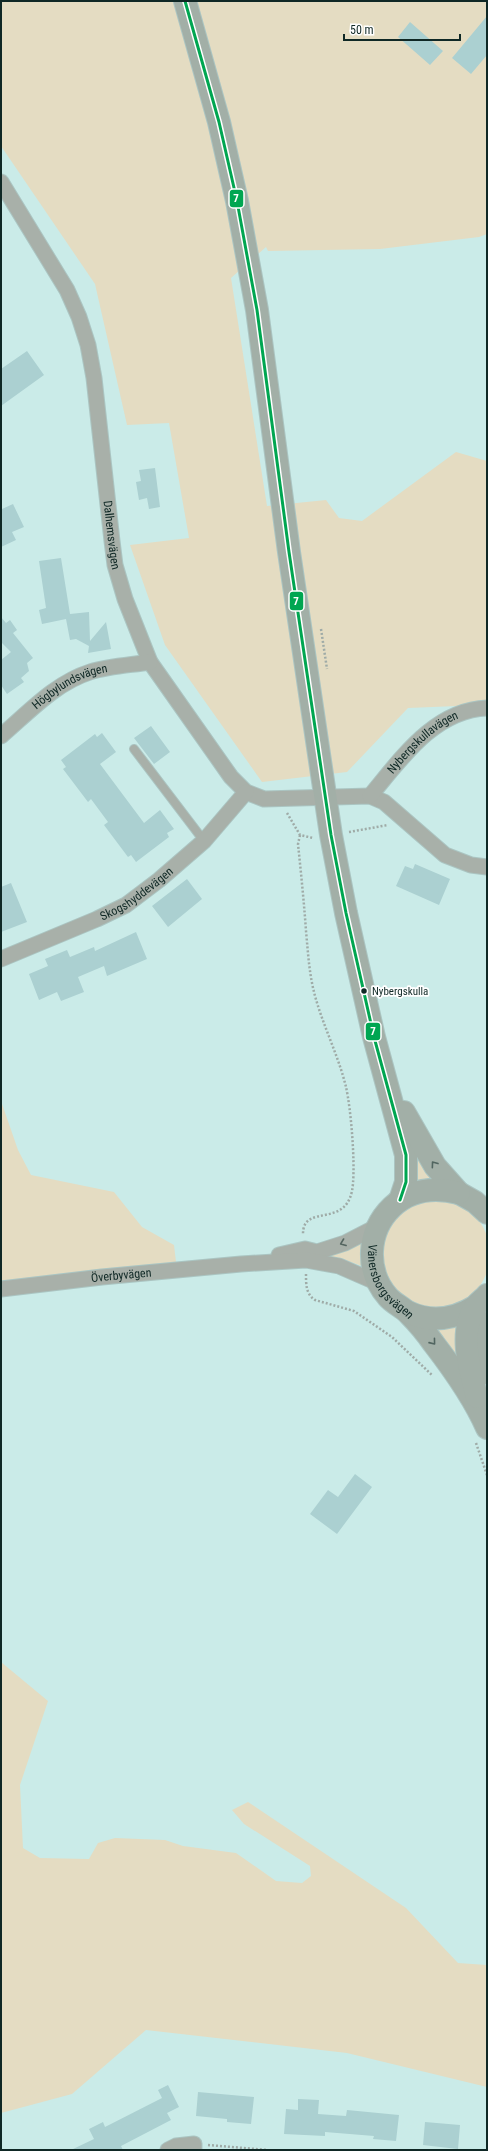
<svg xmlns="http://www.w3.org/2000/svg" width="488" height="2151" font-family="'Roboto Condensed',sans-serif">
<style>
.green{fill:#e4dcc2}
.building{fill:#abd0d1}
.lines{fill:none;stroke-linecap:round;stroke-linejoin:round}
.lane-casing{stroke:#abc5c2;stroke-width:10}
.street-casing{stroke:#abc5c2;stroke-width:17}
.secondary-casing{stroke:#abc5c2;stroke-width:24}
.path{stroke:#9faba7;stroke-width:2.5;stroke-dasharray:2 2;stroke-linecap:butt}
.lane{stroke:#a8b0a9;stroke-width:8}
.street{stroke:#a8b0a9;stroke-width:15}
.secondary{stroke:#a2afa7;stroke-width:22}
.bus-1-casing{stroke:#fff;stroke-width:6}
.bus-1{stroke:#00a651;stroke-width:3}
.oneway{stroke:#516560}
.oneway2{stroke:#546560}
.bus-dot{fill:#0f2825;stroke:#fff;stroke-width:1.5}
.labels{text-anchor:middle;stroke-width:3.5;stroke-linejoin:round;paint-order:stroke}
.bus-label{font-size:11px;fill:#0f2825;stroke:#fff;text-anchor:start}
.street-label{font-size:12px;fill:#0f2825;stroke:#fff}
.line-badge{stroke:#fff;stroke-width:1.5}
.badge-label{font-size:11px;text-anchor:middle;font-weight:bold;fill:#fff}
</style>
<rect width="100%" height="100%" fill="#caebe8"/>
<path class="green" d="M1,1H487V234L479,237L380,249L268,251L266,247L231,278L267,506L326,500L339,518L362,521L456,452L487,461V708L457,706L408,708L347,772L262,782L165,645L130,545L189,538L169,423L127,425L95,284L1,146Z
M1,1101L18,1150L31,1175L114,1192L142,1227L174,1245L176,1262L58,1274L1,1283Z
M410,1142L440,1183L413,1186Z
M380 1254a55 55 0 1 1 110 0a55 55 0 1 1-110 0Z
M362,1240V1266L345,1260L315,1256Z
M459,1327L460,1367L434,1330Z
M1,1662L48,1701L20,1785L23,1848L40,1858L89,1859L98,1843L115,1838L165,1840L183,1846L236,1853L276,1881L302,1883L311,1876L310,1866L244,1824L232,1810L248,1802L406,1908L458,1963L487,1965V2087L347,2053L146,2030L72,2094L1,2113Z"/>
<path class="building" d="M487,16V55L471,74L452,58Z
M410,22L443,51L430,65L398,37Z
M27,351L44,375L1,406V369Z
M155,468L160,507L149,509L147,498L139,500L136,482L141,481L139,470Z
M13,504L24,527L12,532L16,540L1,547V508L2,509Z
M61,558L70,614L89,612L90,641L106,622L111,649L88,653L89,646L76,639L70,640L66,619L42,624L39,610L46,608L39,561Z
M1,617L6,623L10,620L17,630L13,633L33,658L27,663L29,671L21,678L24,682L7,694L1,685V660L11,652L1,642Z
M151,726L170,752L154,764L134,738Z
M102,733L116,752L100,764L144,823L160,810L174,829L167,833L169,837L136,862L131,855L128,857L104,825L108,822L91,799L88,802L63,769L66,767L61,760L95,734L97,737Z
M415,864L450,879L439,905L396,886L405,866L413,869Z
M187,879L202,899L168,927L152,906Z
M11,883L27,922L1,932V887Z
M136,932L147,959L107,976L104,966L78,977L84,992L61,1001L57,992L39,1000L29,974L48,966L45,959L67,950L70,957L94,947L95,951Z
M355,1474L372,1487L337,1534L310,1514L328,1490L338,1497Z
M168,2085L179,2107L167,2113L171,2120L121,2146L123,2150H71L94,2139L89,2129L103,2122L105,2127L162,2098L158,2090Z
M198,2092L254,2097L251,2124L227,2122V2119L196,2116Z
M298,2099L319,2100L318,2114L346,2116L347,2110L399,2115L396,2141L373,2139L374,2136L325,2132V2136L284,2134L286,2109L298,2110Z
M425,2122L460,2125L458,2149L423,2145Z"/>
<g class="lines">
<defs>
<path id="lane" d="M134,749L204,841"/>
<g id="street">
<path id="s1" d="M1,182L67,290L79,317L88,345L94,378L112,541L115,565L125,599L150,662L231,777L246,792L264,799L370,796L384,802L445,855L471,865L487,867"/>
<path id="s2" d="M1,736C28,713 55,683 90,672C109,666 131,665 150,662"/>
<path id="s3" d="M370,796C401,759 434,710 487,708"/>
<path id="s4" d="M1,959L97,919L126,905L159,880L204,841L246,792"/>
<path d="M279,1255L305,1249L317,1252L345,1243L378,1226"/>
<path id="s5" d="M1,1289L102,1277L241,1264L306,1260L339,1266L378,1283"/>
<path d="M168,2150L176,2146L194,2144V2150"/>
</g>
<g id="secondary">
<path d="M185,1L219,122L237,201L257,310L289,552L331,835L346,913L374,1037L406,1155V1182L400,1200"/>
<path d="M404,1112L435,1166L459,1193L475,1202L487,1213"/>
<path id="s6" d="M459,1193C435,1187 411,1189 392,1207C367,1231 365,1271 388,1297C394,1304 403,1307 409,1314C418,1323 427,1334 434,1344C454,1370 474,1398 487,1428"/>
<path d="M408,1312C431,1323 455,1319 476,1306"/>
<path d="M484,1373L482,1345L487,1323"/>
<path d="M477,1397C470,1370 458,1331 476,1306C479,1301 484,1299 487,1295"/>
</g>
</defs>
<use href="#lane" class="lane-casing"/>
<use href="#street" class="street-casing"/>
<use href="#secondary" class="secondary-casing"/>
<path class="path" d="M321,629L327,669
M287,813L300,835L313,838
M349,832L388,825
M300,835L298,844C301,873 304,902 306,931C308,952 309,972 314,992C322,1024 338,1054 346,1087C351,1109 355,1160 353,1183C350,1232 302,1201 303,1235
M306,1274C306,1285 306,1294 315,1300L354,1311L392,1337L433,1376
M476,1443L487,1475
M208,2145L268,2150"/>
<use href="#lane" class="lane"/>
<use href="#street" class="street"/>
<use href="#secondary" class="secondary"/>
<defs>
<path id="bus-1" d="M185,1L219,122L237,201L257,310L289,552L331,835L346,913L374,1037L406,1155V1182L400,1200"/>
</defs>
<use href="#bus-1" class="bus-1-casing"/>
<use href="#bus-1" class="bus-1"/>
</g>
<defs><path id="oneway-chevron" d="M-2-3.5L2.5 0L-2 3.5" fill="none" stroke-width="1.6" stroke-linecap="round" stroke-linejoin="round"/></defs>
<g class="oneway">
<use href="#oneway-chevron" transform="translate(434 1164) rotate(-126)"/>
<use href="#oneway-chevron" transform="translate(433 1342) rotate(51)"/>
</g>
<use class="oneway2" href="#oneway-chevron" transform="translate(343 1243) rotate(159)"/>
<circle class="bus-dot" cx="364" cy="991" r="3.5"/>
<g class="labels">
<g class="bus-label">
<text x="372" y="995">Nybergskulla</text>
</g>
<g class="street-label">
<text dy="4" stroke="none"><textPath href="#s1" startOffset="377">Dalhemsvägen</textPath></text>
<text dy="4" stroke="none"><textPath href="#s2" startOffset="86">Högbylundsvägen</textPath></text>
<text dy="4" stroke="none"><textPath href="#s3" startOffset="76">Nybergskullavägen</textPath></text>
<text dy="4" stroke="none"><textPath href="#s4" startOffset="151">Skogshyddevägen</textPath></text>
<text dy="4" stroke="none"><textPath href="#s5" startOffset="121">Överbyvägen</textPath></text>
<text dy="4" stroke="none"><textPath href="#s6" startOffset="158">Vänersborgsvägen</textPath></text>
</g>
</g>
<g class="line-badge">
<rect x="229" y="189" width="15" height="19" rx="4" fill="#00a651"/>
<rect x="289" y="591" width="15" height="20" rx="4" fill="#00a651"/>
<rect x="365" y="1022" width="16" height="19" rx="4" fill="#00a651"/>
</g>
<g class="badge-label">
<text x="236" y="202">7</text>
<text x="296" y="605">7</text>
<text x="373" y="1035">7</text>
</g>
<rect width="488" height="2151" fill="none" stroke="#0f2825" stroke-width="4"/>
<path d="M344 34v6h116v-6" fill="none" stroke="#0f2825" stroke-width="2"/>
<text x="350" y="34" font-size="12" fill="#0f2825" stroke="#ffffff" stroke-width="3" paint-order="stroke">50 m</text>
</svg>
